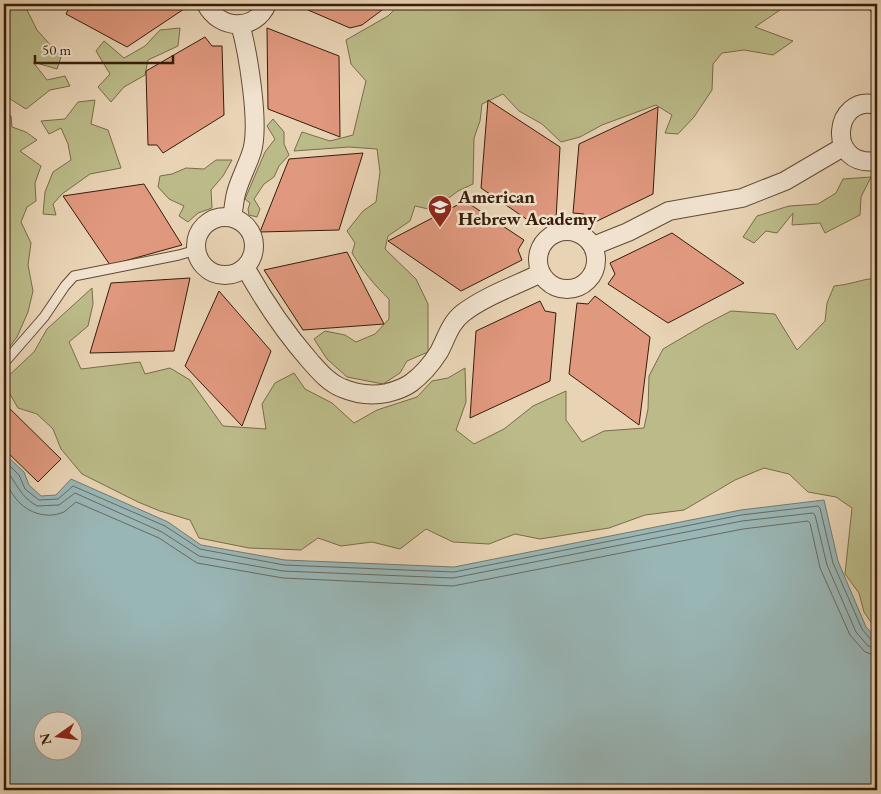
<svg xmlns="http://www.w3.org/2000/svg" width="881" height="794" font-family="'EB Garamond',serif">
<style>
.green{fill:#bbbb89;stroke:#796c49}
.water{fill:#99b6b6;stroke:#727971;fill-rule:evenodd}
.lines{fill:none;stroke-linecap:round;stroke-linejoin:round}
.shore{stroke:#686a60;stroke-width:1}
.building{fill:#e0987e;stroke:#371d09}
.service-casing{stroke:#634a34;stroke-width:11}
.minor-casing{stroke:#634a34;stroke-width:20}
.service{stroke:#f0e2ce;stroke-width:9}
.minor{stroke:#f0e2ce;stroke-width:18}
.labels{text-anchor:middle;stroke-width:5;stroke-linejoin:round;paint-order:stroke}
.poi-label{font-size:19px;font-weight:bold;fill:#371d09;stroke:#f0e2ce;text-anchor:start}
</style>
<rect width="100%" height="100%" fill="#e8d3b4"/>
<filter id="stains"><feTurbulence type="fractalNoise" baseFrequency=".004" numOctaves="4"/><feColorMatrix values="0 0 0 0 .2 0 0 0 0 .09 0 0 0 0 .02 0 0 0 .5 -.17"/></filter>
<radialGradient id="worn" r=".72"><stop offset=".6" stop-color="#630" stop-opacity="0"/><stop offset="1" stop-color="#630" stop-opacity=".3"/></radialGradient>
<path class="green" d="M14,4H24L37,30L61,57L57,69L33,62L47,80L65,76L70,86L50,90L26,109L4,95V8Z
M400,4H814L804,7L783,8L755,27L793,41L773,55L744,50L722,53L713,64L712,90L694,117L678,134L665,133L672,115L656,105L602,125L580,137L561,142L542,124L519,111L503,94L482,104L480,121L474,138L473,184L458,191L433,210L415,206L410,221L388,236L385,249L416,279L428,304V352L407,361L400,373L383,384L347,377L327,359L314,339L325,331L345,335L356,342L375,334L389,319V299C374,285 363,271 352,253L355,243L347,231L363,211L376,202L380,172L377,149L349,147L294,151L302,132L330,141L353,135L366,81L351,64L346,40L388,16Z
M861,4H877V19L867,7Z
M180,28L178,46L148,60L145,75L124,87L111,102L98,87L110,74L96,51L104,41L124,58L145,46L160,30Z
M95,100L91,124L108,130L121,168L90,174L62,194L53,204L56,215L43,214L45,192L53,172L71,160L68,144L61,128L49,134L41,121L65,119L78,102Z
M4,114L11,116L12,127L26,132L37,140L20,151L41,166L35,183L36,201L27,207L21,222L31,243L28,265L33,291L28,312L17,337L4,354Z
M273,119L284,132V144L289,155L279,166L274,177L264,184L254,199L260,209L257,217L249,215L248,209L250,203L245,199L265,152L275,139L267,126Z
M216,160H232L223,176L211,190L212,208L198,213L188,222L179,216L184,206L169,199L158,187L160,176L172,174L186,168L204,169Z
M871,177L861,197L860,215L825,233L820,223L792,225L793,213L777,233L766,231L754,243L743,237L757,216L789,206L818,204L836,193L843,179Z
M877,278V631L864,612L859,593L845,574L852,508L836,497L808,492L789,474L764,468L735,480L684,510L645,515L609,528L540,539L515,534L489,544L453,542L426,529L400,549L372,542L341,546L318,538L301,550L249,548L199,538L190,520L160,511L138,502L82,474L61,449L53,429L37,414L18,408L4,384V380L34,352L47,329L92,288L93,304L88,326L69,342L81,369L140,362L145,374L170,368L190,380L223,426L266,429L262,404L275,383L294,373L305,389L332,403L354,423L377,410L417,397L432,381L448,378L465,368L466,402L456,430L474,444L504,429L533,406L566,391V420L582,442L604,431L644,428L648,409L649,376L663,349L704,325L731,311L775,314L797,350L825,321L827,303L834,286C850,285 861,279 877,278Z"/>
<path class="water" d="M4,453L24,472L29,485L41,496L56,495L71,479L168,522L201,545L285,560L454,567L741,510L824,500L838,561L866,627L877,639V790H4ZM42,722H72V752H42Z"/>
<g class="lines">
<path class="shore" d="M4,460L19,475L25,489L39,500L58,499L73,486L165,526L200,549L284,565L454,572L741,515L818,506L820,508L833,563L862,629L872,641L877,642
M4,468C17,482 19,496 37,506L59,505L75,493L162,532L199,556L283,571L453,578L742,521L813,513L815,515L827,565L856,632L868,646L877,648
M4,479C9,484 9,491 14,496C25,512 45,520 64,512C68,509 72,505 76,502L159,538L197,563L283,578L453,586L743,529L808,521L810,523L820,568L850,635L865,652L877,656"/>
</g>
<path class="building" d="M69,4H185L187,7L127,47L66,14L70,6Z
M294,4H390L362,25L350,28Z
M267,28L339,56L340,137L268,109Z
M205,37L212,46H222L224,115L163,153L157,145H148L146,71Z
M488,100L560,147L556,219L545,218L538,227L481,188Z
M658,107L653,194L589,225L584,214L573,213L579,144Z
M363,153L339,230L260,232L289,159Z
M144,184L182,245L110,265L63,196Z
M465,201L524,240L518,250L522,260L461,291L388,241Z
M672,233L744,283L668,323L608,284L615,274L610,263Z
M347,252L384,324L303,330L264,270Z
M190,278L174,351L90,353L111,283Z
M219,291L271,351L242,426L185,366Z
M595,296L650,337L639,425L569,374L577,303L588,304Z
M540,301L545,311L556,313L550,381L470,418L476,331Z
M4,403L61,459L38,482L4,449Z"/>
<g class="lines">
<defs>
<path id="service" d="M4,363L44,317L65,286L74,276L179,255L196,250"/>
<path id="minor" d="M206,4C219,30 255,32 267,4
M877,105C833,93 825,168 877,161
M196 246a29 29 0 1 1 58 0a29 29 0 1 1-58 0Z
M232,217C234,208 234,199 237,190C241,177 248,164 252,151C260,124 248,52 240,24
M538 260a29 29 0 1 1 58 0a29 29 0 1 1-58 0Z
M593,246L628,232L669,211L742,198L785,181L843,147
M245,267C265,303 283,330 310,361C319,371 329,383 342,388C356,394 372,396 387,393C395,391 404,388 411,383C422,375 432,363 439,352C446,339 450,323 463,313C485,296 515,286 541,273"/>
</defs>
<use href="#service" class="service-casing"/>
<use href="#minor" class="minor-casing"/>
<use href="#service" class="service"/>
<use href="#minor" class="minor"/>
</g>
<defs>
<symbol id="school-pin" viewBox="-11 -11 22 30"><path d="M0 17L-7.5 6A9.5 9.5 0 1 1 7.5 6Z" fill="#8f2418" stroke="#f0e2ce"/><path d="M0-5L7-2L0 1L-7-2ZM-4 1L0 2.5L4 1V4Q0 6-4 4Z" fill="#fff"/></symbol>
</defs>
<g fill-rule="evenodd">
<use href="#school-pin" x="426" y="193" width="28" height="38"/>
</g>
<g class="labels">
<g class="poi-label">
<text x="458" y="203">American<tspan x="458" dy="22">Hebrew Academy</tspan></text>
</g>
</g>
<rect width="881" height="794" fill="none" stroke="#e8d3b4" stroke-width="20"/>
<rect x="5" y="5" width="871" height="784" fill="none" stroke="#371d09" stroke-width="2.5"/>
<rect x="10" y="10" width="861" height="774" fill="none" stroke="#371d09"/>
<g transform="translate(58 736) rotate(256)"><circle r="24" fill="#f0e2ce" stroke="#a6937f"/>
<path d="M0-4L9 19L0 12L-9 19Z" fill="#8f2418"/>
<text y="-8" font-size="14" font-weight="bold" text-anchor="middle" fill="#371d09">N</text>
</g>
<path d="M35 55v8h138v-8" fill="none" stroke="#371d09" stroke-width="2.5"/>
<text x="42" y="55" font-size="15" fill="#371d09" stroke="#f0e2ce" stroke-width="4" paint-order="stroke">50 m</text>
<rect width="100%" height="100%" filter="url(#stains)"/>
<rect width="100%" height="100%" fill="url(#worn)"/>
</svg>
